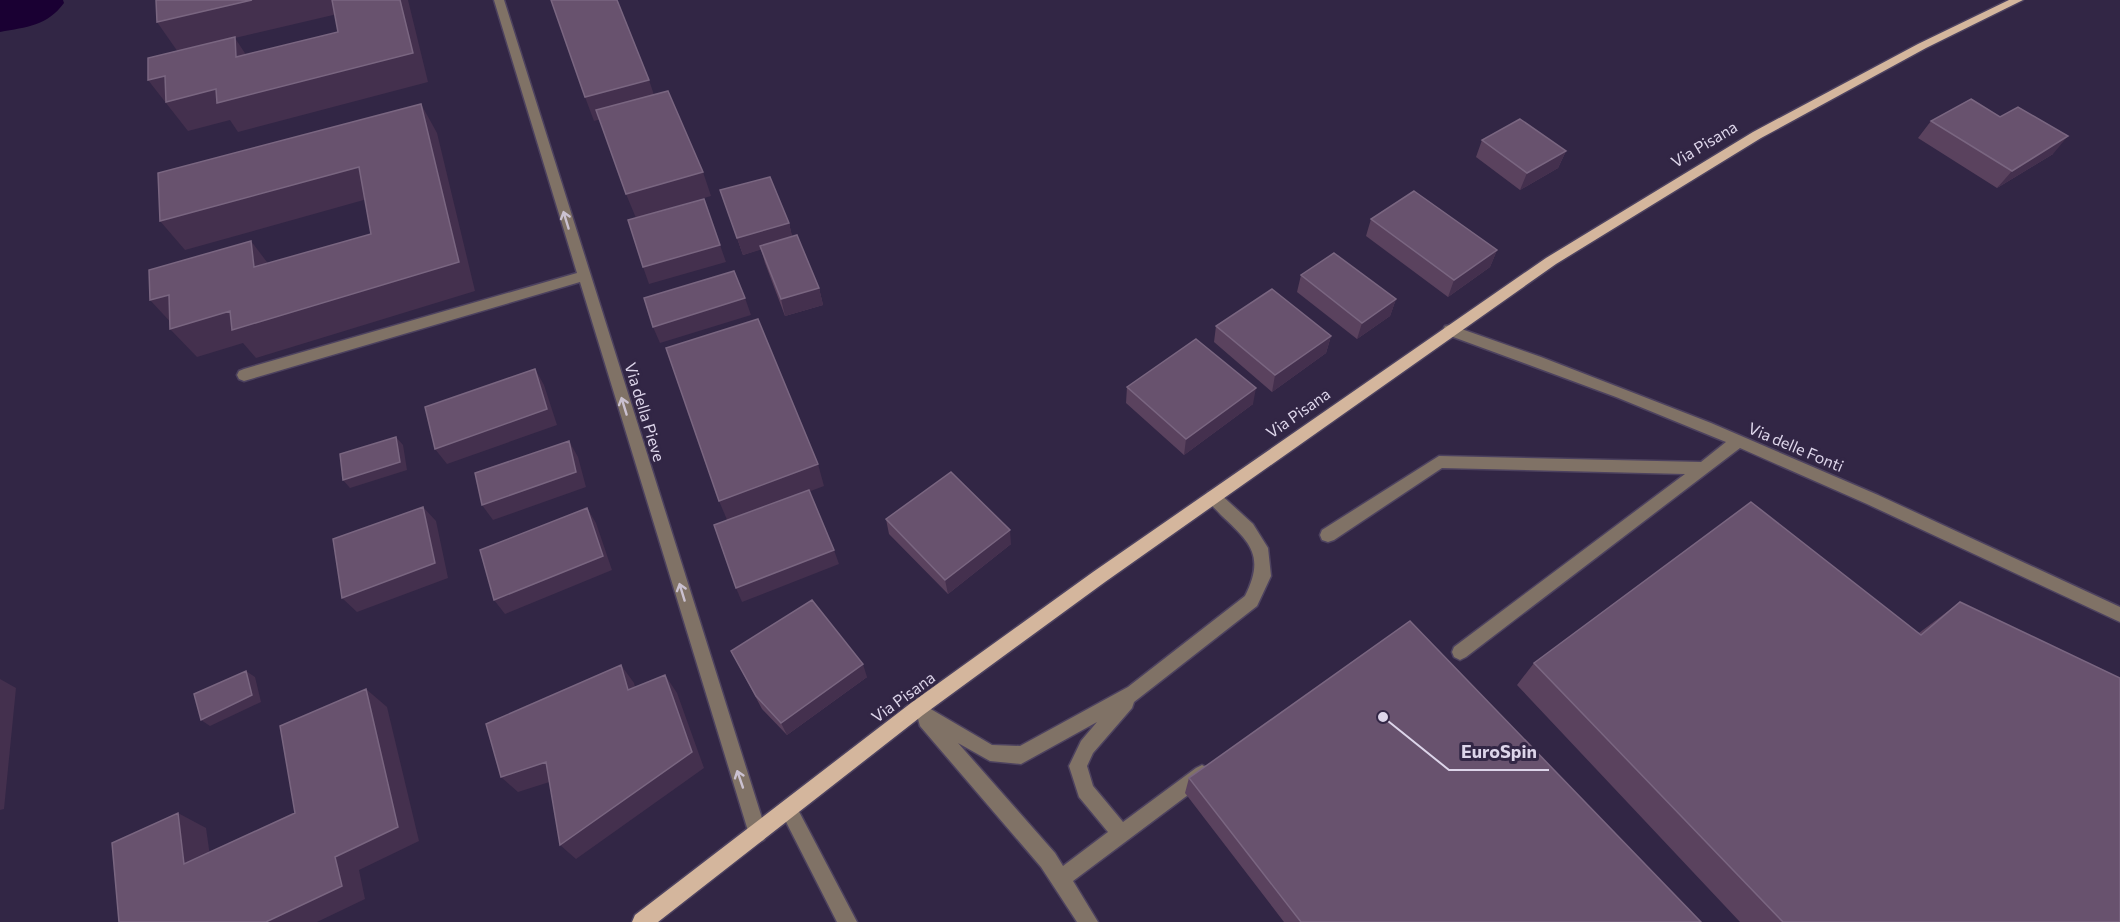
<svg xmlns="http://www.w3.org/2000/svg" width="2120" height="922" font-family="Commissioner,sans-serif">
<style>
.water{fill:#1a0033}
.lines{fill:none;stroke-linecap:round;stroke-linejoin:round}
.minor-casing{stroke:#4d425f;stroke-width:3}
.major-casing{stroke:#4d425f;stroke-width:3}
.minor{fill:#807266;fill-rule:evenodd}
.major{fill:#d4b69d;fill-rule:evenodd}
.wall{fill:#5a425e}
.shaded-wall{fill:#44304e}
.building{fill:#68526e;stroke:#7a6681;stroke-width:1.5}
.oneway{stroke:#cac1d0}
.labels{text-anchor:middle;stroke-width:6;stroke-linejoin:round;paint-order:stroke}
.street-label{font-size:16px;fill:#ddd5ea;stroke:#322645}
.leader{fill:none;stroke:#ddd5ea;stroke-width:2}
.callout-dot{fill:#ddd5ea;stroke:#322645;stroke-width:2}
.callout-label{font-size:18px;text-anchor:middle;font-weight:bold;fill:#ddd5ea;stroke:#322645;stroke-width:6;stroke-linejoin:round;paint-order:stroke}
</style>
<rect width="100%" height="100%" fill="#322645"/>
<path class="water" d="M0,0H63L64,3C47,26 27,27 0,32Z"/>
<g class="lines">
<defs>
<path id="minor" d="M494,0H504L767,834L764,840L758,843L752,840L749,834L580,282L244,381L239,379L237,375L239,371L244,369L577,273Z
M1450,325L1541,357L1711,423L1878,495L2120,607V622L1867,504L1740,448L1466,657L1460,660L1454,657L1452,652L1454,647L1685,474L1442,468L1334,540L1328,542L1322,540L1320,535L1322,530L1439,456L1701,462L1726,442L1616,397L1445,334L1443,330L1445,326Z
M1213,491L1218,492L1253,524L1268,548L1271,576L1257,606L1134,702L1132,708L1093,753L1087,766L1093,786L1123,822L1196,768L1202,765L1208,768L1211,774L1208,780L1073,881L1098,922H1077L1041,867L920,726L918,719L911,715L908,709L911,703L917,701L992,745L1020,746L1128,687L1245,596C1265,556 1251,543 1221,515C1216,509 1209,504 1205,497L1208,492ZM1097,722L1081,741L1069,766L1079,797L1108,832L1063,866L1055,853L958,743L990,761L1021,764Z
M789,801L795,804L857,922H837L780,810L783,804Z"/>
<path id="major" d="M2009,0H2023L1926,48L1761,138L1556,264L1105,582L923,715L658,922H632L635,915L911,703L1093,572L1546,258L1753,132L1918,44Z"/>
</defs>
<use href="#minor" class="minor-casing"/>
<use href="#major" class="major-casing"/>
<use href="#minor" class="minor"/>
<use href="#major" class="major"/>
</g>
<path class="wall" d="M1931,121L2053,154L1997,188L1918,138Z
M1482,140L1566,151L1558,168L1520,190L1476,157Z
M720,190L789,223L792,237L819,288L823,305L785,316L765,263L761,249L743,255Z
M1371,219L1497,250L1490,267L1448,297L1366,236Z
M1301,275L1396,299L1390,316L1357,339L1297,292Z
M1216,326L1331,336L1326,353L1272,392L1214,342Z
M1127,387L1253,404L1184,455L1126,403Z
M886,519L1011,544L948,594L889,534Z
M1960,602L2120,922H1740L1517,685L1534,663L1919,633Z
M731,651L867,677L787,735L762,709Z
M1189,778L1701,922H1284L1185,793Z"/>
<path class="shaded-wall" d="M252,0H339L346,12L235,38L254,67L178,52L157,22Z
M400,0H408L428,82L238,132L230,120L188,131L148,80L165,76L216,89L224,101Z
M649,80L657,104L594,121L585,97Z
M421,104L437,133L475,291L256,358L243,343L197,357L170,329L176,328L150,300L169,295L230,311L459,262Z
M2068,136L2053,154L1997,188L2012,171Z
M1566,151L1558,168L1520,190L1527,173Z
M359,167L378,196L185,250L160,221Z
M703,172L711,196L636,218L626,194Z
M789,223L793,240L743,255L737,238Z
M251,241L273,270L254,267Z
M720,245L726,262L649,284L643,267Z
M1497,250L1490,267L1448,297L1454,280Z
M819,288L823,305L785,316L781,299Z
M745,298L751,315L660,343L653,327Z
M1396,299L1390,316L1357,339L1362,323Z
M1331,336L1326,353L1272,392L1275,375Z
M535,369L544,385L557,425L447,464L435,449Z
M1256,388L1253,404L1184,455L1186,439Z
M396,437L403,445L407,470L350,488L343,480Z
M569,441L578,457L586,487L493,520L482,505Z
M818,464L824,486L728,522L719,501Z
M423,507L436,521L448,578L357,612L342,598Z
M587,508L596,523L612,570L505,614L494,600Z
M1010,530L1011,544L948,594L945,580Z
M834,550L839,564L742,602L736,588Z
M863,664L867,677L787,735L781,723Z
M621,665L634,683L640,708L628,690Z
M246,671L255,677L261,702L210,726L201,720Z
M665,675L677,693L704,768L576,859L560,845Z
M0,679L16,688L4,809L0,810Z
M366,689L387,707L419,841L359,870L365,899L317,922H266L335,857Z
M546,762L562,778L518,792L501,777Z
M178,813L206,828L213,877L184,864Z"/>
<path class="building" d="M156,0H252L157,22Z
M332,0H400L413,53L217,103L216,89L166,102L165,76L148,80V58L235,37L236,57L338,32Z
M551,0H617L649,80L585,97Z
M668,91L703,172L626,194L596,110Z
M1971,99L2000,117L2018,107L2068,136L2012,171L1931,121Z
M421,104L459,262L232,330L230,311L170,329L169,295L150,300L149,270L251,241L254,267L371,234L359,167L160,221L158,173Z
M1520,119L1566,151L1527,173L1482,140Z
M770,177L789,223L737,238L720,190Z
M1414,191L1497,250L1454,280L1371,219Z
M704,199L720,245L643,267L628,220Z
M797,235L819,288L781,299L760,246Z
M1334,253L1396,299L1362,323L1301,275Z
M734,271L745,298L653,327L644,298Z
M1272,289L1331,336L1275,375L1216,326Z
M758,319L818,464L719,501L666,348Z
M1196,339L1256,388L1186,439L1127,387Z
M535,369L547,409L435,449L425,407Z
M396,437L400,462L343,480L340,454Z
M569,441L576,472L482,505L475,473Z
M951,472L1010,530L945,580L886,519Z
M809,490L834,550L736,588L714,525Z
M1751,502L1921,635L1960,602L2120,678V922H1783L1534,663Z
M423,507L435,563L342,598L333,539Z
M587,508L603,556L494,600L480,550Z
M812,600L863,664L781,723L756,696L731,651Z
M1410,621L1701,922H1301L1189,778Z
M621,665L628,690L665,675L692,752L560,845L546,762L501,777L486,724Z
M246,671L252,695L201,720L194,694Z
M366,689L398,827L335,857L342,886L266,922H119L112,843L178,813L184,864L295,813L280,726Z"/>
<defs><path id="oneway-shaft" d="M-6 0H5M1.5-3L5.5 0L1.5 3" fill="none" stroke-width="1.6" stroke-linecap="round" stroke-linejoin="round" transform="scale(1.5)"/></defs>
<g class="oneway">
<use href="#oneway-shaft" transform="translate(566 220) rotate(-107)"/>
<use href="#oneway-shaft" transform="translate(624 406) rotate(-107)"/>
<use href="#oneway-shaft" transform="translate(682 592) rotate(-107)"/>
<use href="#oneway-shaft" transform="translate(740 779) rotate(-109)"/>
</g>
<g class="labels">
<g class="street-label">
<text transform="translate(1704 144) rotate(-31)" y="6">Via Pisana</text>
<text transform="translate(645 412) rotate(73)" y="6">Via della Pieve</text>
<text transform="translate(1298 413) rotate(-35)" y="6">Via Pisana</text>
<text transform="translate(1796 447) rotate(23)" y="6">Via delle Fonti</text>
<text transform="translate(903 697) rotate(-36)" y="6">Via Pisana</text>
</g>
</g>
<path class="leader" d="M1383 717L1449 770H1549"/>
<circle class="callout-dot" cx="1383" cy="717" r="6"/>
<g class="callout-label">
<text x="1499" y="758">EuroSpin</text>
</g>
</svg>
